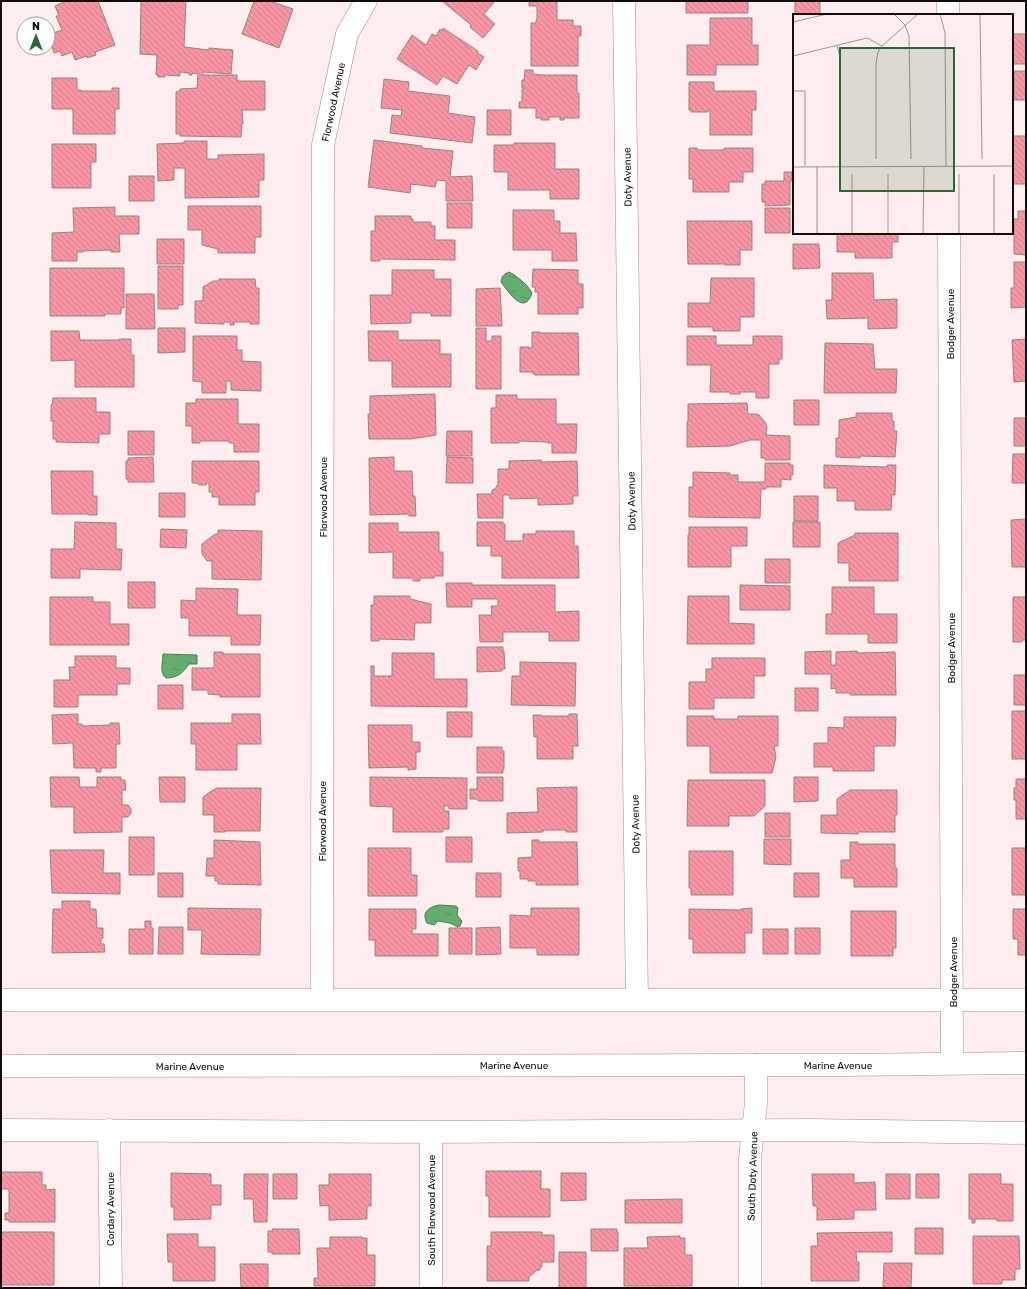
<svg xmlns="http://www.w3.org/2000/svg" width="1027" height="1289" font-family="Rubik,sans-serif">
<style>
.water{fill:url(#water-ripples);stroke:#4c7d50}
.building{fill:url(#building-back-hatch);stroke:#948385}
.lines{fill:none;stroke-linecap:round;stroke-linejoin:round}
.minor-casing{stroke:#a08e90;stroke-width:23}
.major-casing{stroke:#a08e90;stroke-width:23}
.minor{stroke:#fff;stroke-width:22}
.major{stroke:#fff;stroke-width:22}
.labels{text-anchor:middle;stroke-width:3.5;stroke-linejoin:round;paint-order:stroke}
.street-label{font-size:10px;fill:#130c0d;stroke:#fff}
.inset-road{fill:none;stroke:#9f9395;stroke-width:1}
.view{fill:#286932;fill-opacity:0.15;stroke:#286932;stroke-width:2}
.inset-edge{fill:none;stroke:#130c0d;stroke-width:2}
</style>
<defs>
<pattern id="water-ripples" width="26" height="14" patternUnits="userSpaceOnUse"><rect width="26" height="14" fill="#64ae6d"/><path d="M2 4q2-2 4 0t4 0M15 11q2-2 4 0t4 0" fill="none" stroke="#56945d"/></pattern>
<pattern id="building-back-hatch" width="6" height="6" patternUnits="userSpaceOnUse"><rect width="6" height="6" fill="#f894a4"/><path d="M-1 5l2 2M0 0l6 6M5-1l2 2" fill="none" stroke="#d47e8c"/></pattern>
</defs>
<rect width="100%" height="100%" fill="#fdedef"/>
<path class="water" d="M509,272C517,276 528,285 532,293C524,317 508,291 501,282C502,276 504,274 509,272Z
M163,654L197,655V664H189C183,673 177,678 166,678C159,673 163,662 163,654Z
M439,905L456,906L458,908L457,915L462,921L460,926L458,927L450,923L438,921L434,925L427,923C421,912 429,907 439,905Z"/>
<path class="building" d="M66,1H98L115,45L95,52L96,55L87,58V56L75,60L72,52L62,56L60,51L54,53L51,45L48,46V35L62,30L56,16H59L55,6Z
M141,1H186L184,47L209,50V48L233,50L231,74L203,72V75H237V81H265V110H242L243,124L242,123L241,137L180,136V134H176V92L180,91V89L197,88L198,74L192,73V75H189V73L180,72V76L165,75V77H158V75H156L157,55L140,54Z
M254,1H270L293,9L279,48L242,34Z
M442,1H495L484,14L495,24L483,38L470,27L471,25Z
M529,1H557V20H573V26H581V36H578V66H531V23H536V20H537V6H529Z
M686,1H748V13H686Z
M795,1H820V14H795Z
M710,18H752V45H758V65H716V75H687V45H710Z
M443,28L478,51L477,53L484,57L476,70L469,65L457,84L443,76L437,85L397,59L412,35L426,45L432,34L436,36L440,29L442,31Z
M1012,34H1026V64H1013Z
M525,70H533V74L541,75H577V93H579V118H564V120H560V117H549V120H541V118H536V108H519V102H522V89H524V88H522V80H524Z
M1014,71H1026V100H1014Z
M52,78H77V90H81V91H112V88H119V109H115V134H73V109H52Z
M384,79L409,82L408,91L450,96L448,113L475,117L472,143L390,133L392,115L401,116L402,110L381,108Z
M689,82H714V91H756V110H752V135H710V110H708V112H691V110H689Z
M487,110H511V135H487Z
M1012,136H1026V184H1012Z
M374,140L422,146V148L453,151L450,177L472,176L473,201H446V181L437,180L435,187L411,184L410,193L368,187Z
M184,141H207V159H218V155L264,154V180H259V197L185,198V168H174V180L158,181L157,144L184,143Z
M514,143H555V169H579V199H550V190H508V172H494V145H514Z
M52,144H96V162H91V188H52Z
M689,148H697V150H724V148H753V172H743V182H729V192H693V179H689Z
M784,172H792V181H790V205L765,206V202H762V184H765V181H784Z
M129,176H154V201H129Z
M447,203H472V228H447Z
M188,206H261V237H255V253H218V249L202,245V230H188Z
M115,207V216H139V234H119L120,252H111V250L83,251V252H77V261H52V233L74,232L73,208Z
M765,208H790V233H765Z
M513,210H554V221H560V233H576L577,261H552V250H513Z
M1018,211H1026V255L1014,254V219H1018Z
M375,216H411V219H413V222H431V226H435V240H455V260L380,259V261H371V231H375Z
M687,221H752V250H740V265H725V264H688Z
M837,233H898V242H892V258H855V252H837Z
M157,239H184V264H157Z
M793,244H819L820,268L793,269Z
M1014,262H1026V307L1011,308V288H1014Z
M158,266H183V305H178V309H158Z
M50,268H124V308H121V314H105V316H50Z
M533,269L578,270V284H583V308H578V314H538V292H535V287H532Z
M392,270H434V279H451V316H431V313H411V323L371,324L370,295H392Z
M832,273H873L874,300L897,299V328L868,329V318L827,319L826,300H832Z
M711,278H754V317H740V331H713V327H688V303H710Z
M219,279H255L256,288H259V324H250V322H234V325H230V322H224V324L195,323V301H203V287L213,281H219Z
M500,288L502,326H476V289Z
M126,294H154L155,329H126Z
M158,328H185V352L158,353Z
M476,328H486V341H492V336H501V389H476Z
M51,331H79L80,340H119V339H131V355H134V387H75V360L51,361Z
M368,331H398V340H440V354H451V387H392V361H369Z
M532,332H540V333H578L579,375H535V374H533V372H520V347H529V348H532Z
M193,336H237V350H242V361L261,362V391L231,390V381H226V393H202V382L193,381Z
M687,336H716V345H753V336H782V359H779V364H769V398H756V392H740V394H730V392H710L711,365H687Z
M1026,339V381L1014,382L1012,340Z
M825,343L873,344L875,369H897L896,393H824Z
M435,394L436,435L411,439H369L368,414H370V396Z
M496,395H517V399H556V424H577L576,453H552V443H547V442L519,441V443H491V408H496Z
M53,398H96V412H110V434H99V443L56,442V439H53V421H51V405H52Z
M196,399H238V424H259V452H234V443H229V441H200V443H192V426H186V403H196Z
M794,400H819V425H794Z
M747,403L748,414H755L759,415L765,422L767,427L766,435L790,436V460H765V458H761V440H750L730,446L687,447V422H688V404Z
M856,413H892V421H894V431H897L895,457L860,456V458L836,457V438H839V420L856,417Z
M1014,418H1026V446H1014Z
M128,431H154V455H128Z
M447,431H472V456H446Z
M1013,454H1026V483H1012Z
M153,457L154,482H128V479H126V461H128V458Z
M394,457V471H412L413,496H415L416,516H409V514L370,515L369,458Z
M447,457L473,458V483H446Z
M541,460V462L577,461L578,496H573V504L538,505V498L510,499L509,495H503V518H478L477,494H492V490L495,489L498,484V469H509V461Z
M192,461H259V492H255V505H219V497H212V492H209V483H206V485H199L198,483H192Z
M765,463H790V465H793V475H791V480L781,479V487H766V489H761L760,518L689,517V487H693V472L730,473V475H738V482H765Z
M824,465L887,467V465H896L895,495H892L891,510H855V501H837V488H824Z
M51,471H93V496H97V515H89V514H52Z
M159,493H185V517H159Z
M794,496H818V521H794Z
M1026,519V567H1012L1011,520Z
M75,522L116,523V549H122L121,570L80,569V578H51V549H74Z
M477,522H503V524H505V541H523V534H536V531H574V546H578L579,578H502V556H491V546H477Z
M793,522H820V547H793Z
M369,523H398V532H439V552H443V576H434V578H420V581H413V578H393V552L369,553Z
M689,527H747V546H731V567H688V535H689Z
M161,529L187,530L186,548L160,547Z
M218,530L262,531L261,580L212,579V561H207L202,554V544L215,534H218Z
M855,533H898V581H849V563H838V543L855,535Z
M765,559H790V583H765Z
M128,582H155V608H128Z
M446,583H472V585H555V612L579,611V641H549V632H503V642H480L479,615H492L491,606H498V599H472V607H447Z
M740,585L790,586V610H740Z
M832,587H874V614H897V643H868V634H826V614H832Z
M196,588L238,589L237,615H261L260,645H231V636H189V618H181V600L196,601Z
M374,596H410V599L431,604V623H415L414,640L379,639V641H371V605H374Z
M688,596H729V623L754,624V644H687Z
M50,597H93V602H110V624H129V645H50Z
M1013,597H1026V640H1022V642H1013Z
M477,647H503V651H504L505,669H502V671L477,672Z
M831,651V665H836V652L857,651V653L895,652L896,695H850V693H836V688L831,689V674H805V652Z
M214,652H223V654H260V697H220V695L208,694V690H192V668H214Z
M392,653H434V679H467V707L371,706V666H374V676H392Z
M75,656H116V668H130V684H117V695H78V707H54V680H70L69,667H75Z
M712,658H765V676H754V698H714V709H689V682H706V669H712Z
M520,662L576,663L575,706L511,705L512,676H520Z
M1014,675H1026V705H1014Z
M158,685H183V709H158Z
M795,688H818V711H795Z
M1012,711H1026V759H1012Z
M447,712H472V737H447Z
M78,714V724H82V726L110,725V723H119L120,744H116V768H101V772H96V768H74L73,743L53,744L52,715Z
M232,714H260L261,744H237V770H196V744H191V723H232Z
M569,714H577L578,746H573V759H537V737H534L533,715H541V716H569Z
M687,716H714V719H738V716H778V746H774L776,757L772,773H710V746H687Z
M844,717H896L895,746H874V771H833V767H814V743H828V727L844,728Z
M368,725H412V742H420V752H416V769L408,770V767L369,768Z
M477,747H502V751H504V769H503V773H477Z
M50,777H79L80,787H97V777H121V780H125L126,790H122V805H128L131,809V813L128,817H122V832L74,833V807H51Z
M159,777H185V802H160Z
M370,777L467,778V809H449V806H444V811H449V829H443V832H393V807L370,806Z
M477,777H503V801H478V799H470V789H477Z
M794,777H818V801L794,802Z
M1016,779H1026V819H1016V800H1014V788H1016Z
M688,780H765V806L754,816H729V826H687Z
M577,787V832H566V830H543V832L507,833V813L538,812L537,788Z
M216,788H261L260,831H225V832H214V815H203V797Z
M850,790H897V815H895V832H858V834L821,833V815H837V799Z
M765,813H790V837H765Z
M129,837H154V875H129Z
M446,837H472V862H446Z
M764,839H791V865L764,864Z
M214,840L260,842L261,885L218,884V881H215V876H206L207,858H214Z
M532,840H539V842H577L578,885H536V881H528V879H520V871H518V858L532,857Z
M850,842H858V844H895V868H897V887H854V878H841V860H850Z
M368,848H411V875H417V896H368Z
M1012,848H1026V895H1012Z
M50,850H104L103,873H120V894L52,893Z
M689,851H733V895H691V888H689Z
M158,873H183V897H158Z
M476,873H501V897H476Z
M794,873H819V897H794Z
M62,901H90V909H96L97,928H103V938L101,939V944H104L105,952L52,953L53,909H62Z
M188,908L261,909L260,955L201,954L202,930H188Z
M531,908H579V955H537V948H510V915L531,916Z
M752,908V933H745V953H693V939H689V909L741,910V909Z
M369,909H416V929H412V934H438V956H375V940H369Z
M1013,909H1026V955H1018V939H1013Z
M851,911H896V948H893V956H851Z
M145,921H151V928H153V954H129V929H145Z
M159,927H183V954H158Z
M500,927L501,954L476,955V928Z
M449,928H472V954H449Z
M795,928H820V954H795Z
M763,929H788V954H763Z
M486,1171H541V1189H550V1217H489V1196H486Z
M1,1172H42V1185H46V1190L55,1189V1222H9V1220H5V1213H9V1189H1Z
M171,1173L211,1174V1185H221V1205H211V1219L174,1220V1207H171Z
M561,1173H586V1200L561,1201Z
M244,1174H268L267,1222H254L253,1199H244Z
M273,1174H297V1199H273Z
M329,1174H371V1206H367V1219L329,1220V1205L320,1206L319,1185H329Z
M812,1174H854V1183L875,1182L876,1210H854V1219L817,1220V1206H813Z
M886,1174H910V1199H886Z
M916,1174H939V1198H916Z
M969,1174H1001V1184H1013V1221H997V1219H975V1223H972V1219H969Z
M682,1199V1223H625V1200Z
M915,1228H943V1254H915Z
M272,1229H299L300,1254H272V1252H268V1231H273Z
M591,1229H617V1232H618V1251H591Z
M1,1232H54V1285H1Z
M491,1232H542V1235H554V1262H542V1267H540V1270H537L529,1277V1281H487V1246H491Z
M892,1232V1252H856L857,1262H859V1281H811V1246H818L817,1233Z
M167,1234H198V1247H215V1281H173V1262H168Z
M680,1236V1238H685V1255H692V1286H624V1248H648L647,1237Z
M973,1236H1019L1020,1269H1015V1280H1002V1284H973Z
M330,1237H362V1238H367V1255H375V1286H314V1278H318L317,1248H330Z
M559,1252H586V1288H559Z
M884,1263H912L911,1288H883Z
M240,1264H268V1288H241Z"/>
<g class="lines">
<defs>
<path id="minor" d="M624,1L637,1000
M948,1V15
M949,233L952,1063
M1,1000H1026
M322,1000L323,145L347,34L366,1
M1,1130L431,1132L810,1130L1026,1133
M109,1130L111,1288
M431,1132V1288
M750,1288V1158L756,1103V1065"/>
<path id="major" d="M1,1066L848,1065L1026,1063"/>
</defs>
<use href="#minor" class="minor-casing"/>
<use href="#major" class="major-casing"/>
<use href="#minor" class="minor"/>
<use href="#major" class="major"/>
</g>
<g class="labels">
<g class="street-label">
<text transform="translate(333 102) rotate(-78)" y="4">Florwood Avenue</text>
<text transform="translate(627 177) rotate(-91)" y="4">Doty Avenue</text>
<text transform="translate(950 324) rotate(-90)" y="4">Bodger Avenue</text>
<text transform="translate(323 497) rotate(-90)" y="4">Florwood Avenue</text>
<text transform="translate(631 501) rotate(-91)" y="4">Doty Avenue</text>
<text transform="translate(951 648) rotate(-90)" y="4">Bodger Avenue</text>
<text transform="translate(322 821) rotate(-90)" y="4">Florwood Avenue</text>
<text transform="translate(635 824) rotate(-91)" y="4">Doty Avenue</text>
<text transform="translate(953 972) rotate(-90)" y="4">Bodger Avenue</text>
<text x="514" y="1069">Marine Avenue</text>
<text x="838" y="1069">Marine Avenue</text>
<text x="190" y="1070">Marine Avenue</text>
<text transform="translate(752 1176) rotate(-88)" y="4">South Doty Avenue</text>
<text transform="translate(110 1209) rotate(-90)" y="4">Cordary Avenue</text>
<text transform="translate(431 1210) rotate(-90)" y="4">South Florwood Avenue</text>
</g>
</g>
<g transform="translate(793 14)">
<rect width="220" height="220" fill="#fdedef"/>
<path class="inset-road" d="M101,0L112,11L116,22L118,145M147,0L152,19L153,152M187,0L189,145M0,8L34,0M44,32L47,42V145M0,42L74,24L89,32M0,77H12V152M83,145V50L85,38L89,32L125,0M24,152V220M0,153L220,152M59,160V220M95,160V220M166,160V220M201,160V220M130,220L131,153"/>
<path class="view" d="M47,34H161V177H47Z"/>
<rect width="220" height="220" class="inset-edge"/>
</g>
<rect width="1027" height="1289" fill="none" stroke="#130c0d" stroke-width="4"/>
<g transform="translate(36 36)"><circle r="19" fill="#ffffff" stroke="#a19e9e"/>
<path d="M0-3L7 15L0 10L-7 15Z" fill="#286932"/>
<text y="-6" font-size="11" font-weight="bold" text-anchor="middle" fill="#130c0d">N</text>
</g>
</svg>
